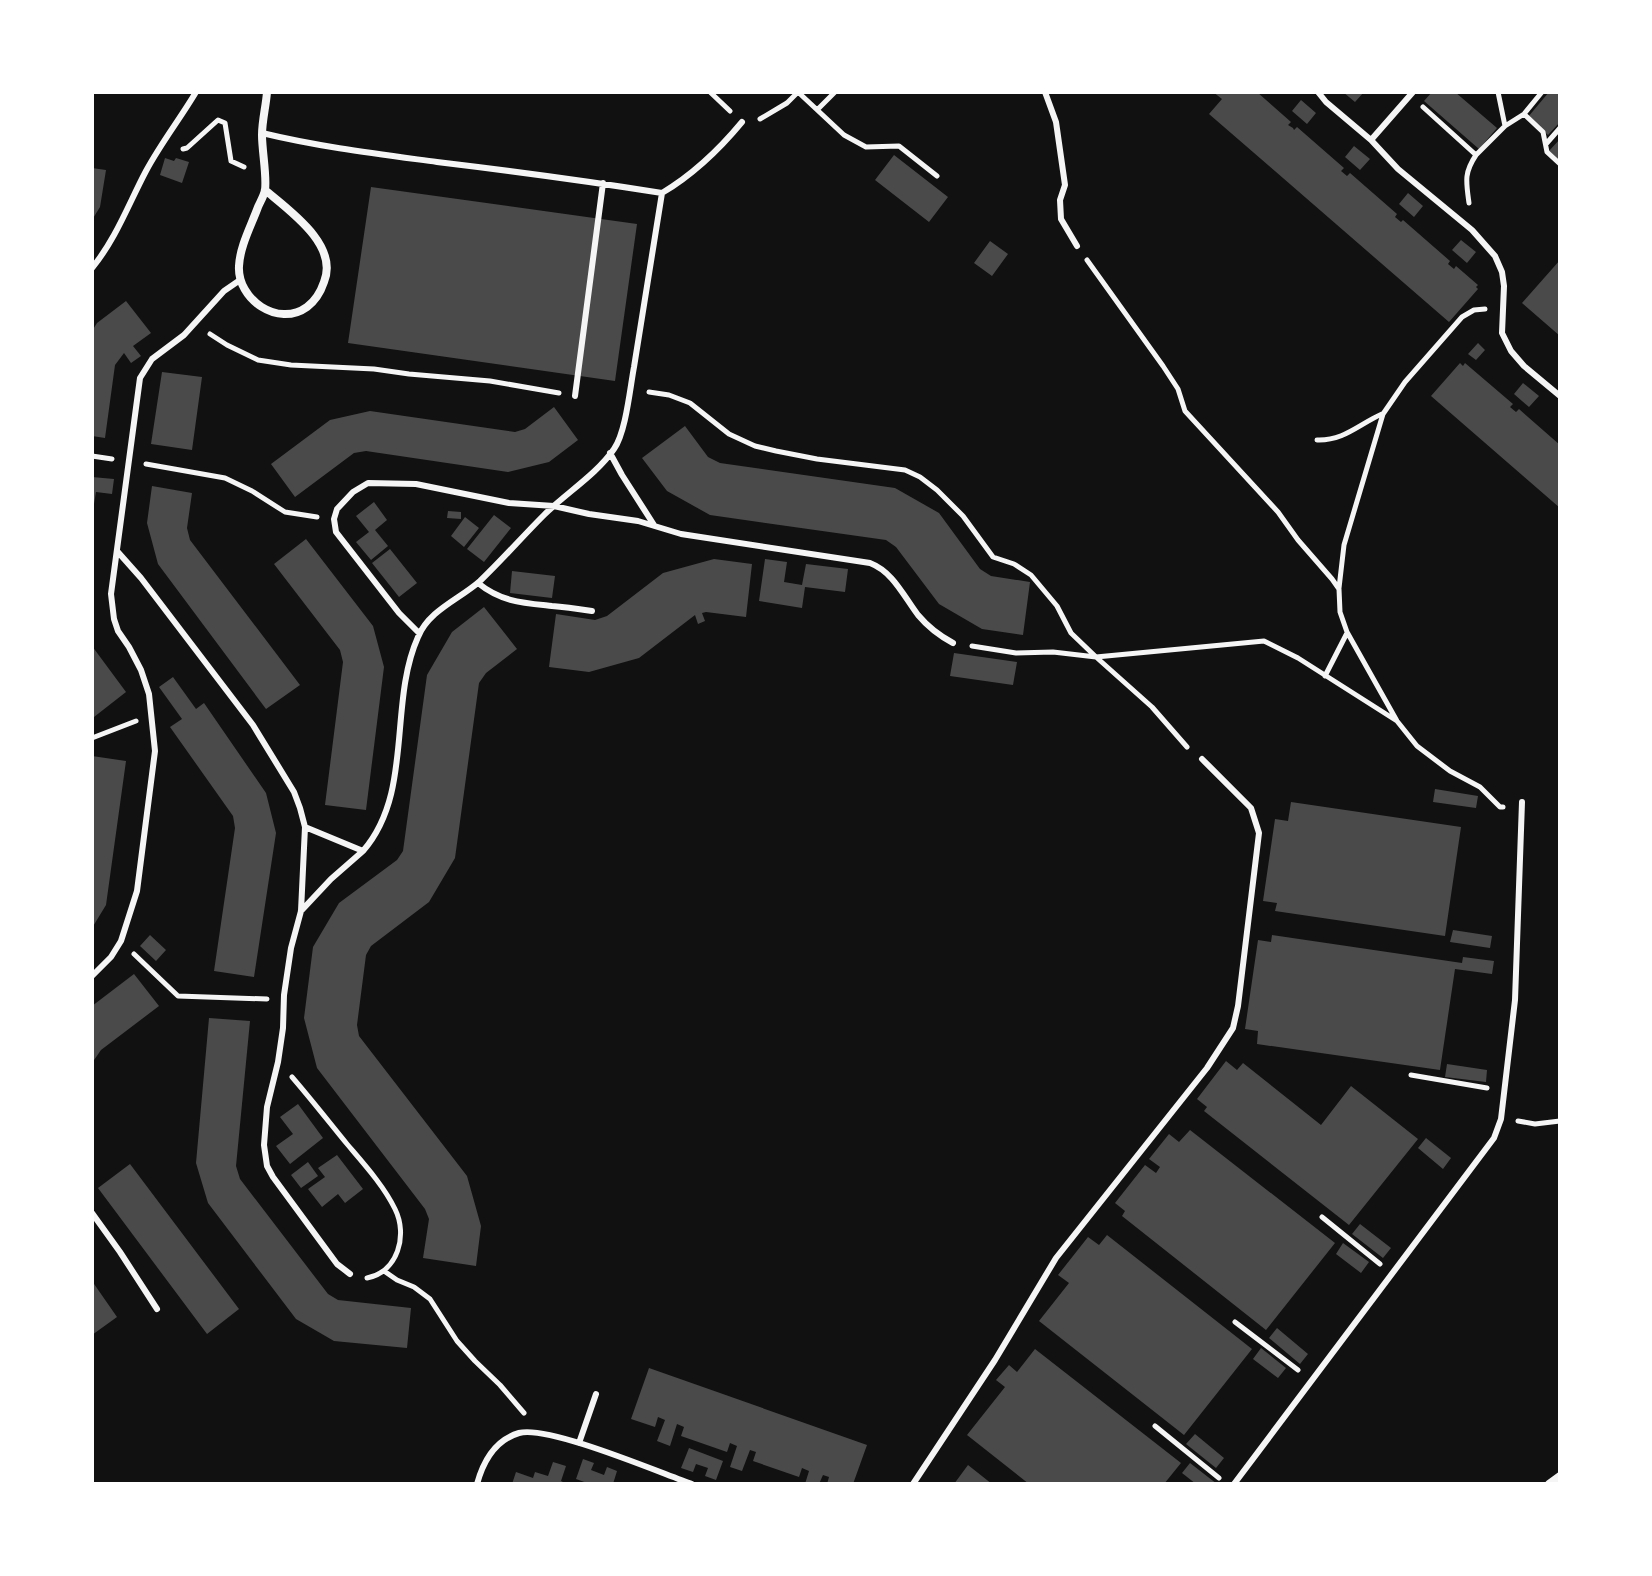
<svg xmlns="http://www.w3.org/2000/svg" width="1652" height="1576" font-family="'Open Sans',sans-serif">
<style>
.building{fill:#4a4a4a}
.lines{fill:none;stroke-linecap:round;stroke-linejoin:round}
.path{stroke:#f5f5f5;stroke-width:5}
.service{stroke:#f5f5f5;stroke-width:6}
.minor{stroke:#f5f5f5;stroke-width:8}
</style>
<rect width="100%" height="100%" fill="#111"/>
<path class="building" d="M1213,92H1257L1291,122L1288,125L1293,128L1294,130L1297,127L1344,168L1341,171L1347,176L1350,173L1397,214L1395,217L1401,222L1403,220L1450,261L1448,264L1454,269L1456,266L1478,285L1476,287L1478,289L1449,322L1209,114L1222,99Z
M1343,92H1364L1355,102Z
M1432,92H1455L1497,128L1479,149L1424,101Z
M1549,92H1560V122L1548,135L1528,117Z
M1301,100L1316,113L1307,124L1292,111Z
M1560,139V163L1548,152Z
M1354,146L1370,159L1360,170L1345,157Z
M894,155L948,197L929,222L875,180Z
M165,158L174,161L176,158L189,162L182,183L160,175Z
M92,168L106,170L100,207L92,220Z
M371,187L637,224L615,381L348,343Z
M1408,193L1423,206L1414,217L1399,204Z
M1461,240L1476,252L1467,263L1452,250Z
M990,241L1008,254L992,276L974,263Z
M1560,260V336L1522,303Z
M126,301L151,333L133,346L141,356L131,363L124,353L115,365L105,438L92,436V331L97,323Z
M1478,343L1485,350L1476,360L1468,354Z
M1460,363L1463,366L1465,363L1513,404L1510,407L1516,412L1519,409L1560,445V508L1431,396Z
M162,372L202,377L192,450L151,444Z
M1523,383L1539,396L1529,407L1514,394Z
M554,407L578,440L549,462L508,472L366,451L354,453L295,497L271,464L330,420L370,411L515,432L525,429Z
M685,426L708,457L720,463L895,488L939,513L980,569L991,576L1030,582L1023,635L982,629L939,604L896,547L886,540L710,515L667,491L642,458Z
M92,477L114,479L112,494L96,492L94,504H92Z
M152,486L192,493L187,528L190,540L300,685L266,709L158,564L147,523Z
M374,502L387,520L375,530L388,546L371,560L356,542L369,532L356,516Z
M448,511L461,512V519L447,518Z
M494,515L511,528L484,562L467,549Z
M465,517L479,528L464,547L451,536Z
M306,539L373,626L384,667L366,810L325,805L343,662L340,650L274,564Z
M390,549L417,583L399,597L372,563Z
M714,559L752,564L746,617L706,612L702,613L705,621L698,624L695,615L639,658L589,672L549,667L556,614L595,620L607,616L663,573Z
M765,559L787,562L784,582L802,585L806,564L848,569L845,592L805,587L802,608L759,601Z
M512,571L555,576L552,598L510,593Z
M484,607L517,649L486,673L479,683L455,858L429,902L371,946L366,955L357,1025L359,1036L467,1176L481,1226L476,1266L423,1258L429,1219L425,1209L317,1068L304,1018L313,947L339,903L397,860L403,851L427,675L452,632Z
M92,646L126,692L94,717L92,714Z
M954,653L1017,662L1013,685L950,676Z
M173,677L196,709L204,703L266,793L276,833L254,977L214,971L235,828L233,816L170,727L182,719L159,687Z
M92,756L126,761L106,905L92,928Z
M1435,789L1478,796L1476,808L1433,802Z
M1291,802L1461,827L1445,936L1275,911L1277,903L1263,901L1275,819L1288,821Z
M1453,930L1492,936L1490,948L1450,942Z
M150,935L166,950L156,961L140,946Z
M1272,935L1462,963L1463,957L1494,961L1492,974L1455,969L1440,1070L1257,1044L1258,1031L1245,1029L1258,940L1271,942Z
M134,974L159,1006L101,1050L92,1063V1006Z
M209,1018L250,1021L236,1166L240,1179L328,1294L338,1300L411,1308L407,1348L334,1341L296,1319L208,1203L196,1163Z
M1226,1061L1237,1070L1243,1063L1321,1125L1351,1086L1418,1139L1349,1225L1204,1111L1207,1107L1197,1099Z
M1447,1064L1487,1070L1486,1082L1445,1077Z
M298,1104L323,1138L290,1164L276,1146L293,1134L280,1117Z
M1190,1130L1335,1243L1266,1330L1122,1216L1125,1211L1115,1203L1145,1165L1156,1173L1160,1167L1149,1159L1169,1134L1179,1142Z
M1426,1138L1451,1158L1443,1169L1418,1148Z
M337,1155L363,1189L345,1203L338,1194L322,1207L308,1189L325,1177L318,1168Z
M308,1162L318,1176L301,1188L291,1175Z
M130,1164L239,1309L207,1334L98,1188Z
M1360,1224L1391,1248L1383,1258L1352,1234Z
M1107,1235L1252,1349L1184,1435L1039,1321L1069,1283L1058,1275L1088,1237L1099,1245Z
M1343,1243L1369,1262L1361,1273L1336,1254Z
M92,1281L117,1317L92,1335Z
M1277,1328L1308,1354L1300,1364L1269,1338Z
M1261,1348L1286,1368L1278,1378L1253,1359Z
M1035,1349L1181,1463L1164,1484H1029L967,1435L1005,1387L996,1380L1009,1365L1017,1372Z
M649,1368L867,1445L853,1484H827L829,1477L823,1475L819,1484H805L809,1471L802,1468L799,1477L753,1461L756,1452L750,1450L742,1471L730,1467L737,1446L730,1443L727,1452L681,1436L684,1427L677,1424L670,1446L657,1441L665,1420L658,1417L655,1427L631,1419Z
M1195,1434L1224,1458L1216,1468L1186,1444Z
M689,1448L723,1461L716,1480L705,1476L708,1468L696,1464L693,1472L681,1468Z
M583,1459L594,1463L591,1470L604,1475L607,1467L617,1471L613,1484H590L576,1479Z
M553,1462L566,1466L561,1481L567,1484H512L516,1472L533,1478L535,1472L548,1476Z
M1190,1463L1217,1484H1196L1182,1473Z
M968,1465L992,1484H954Z"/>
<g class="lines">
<path class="path" d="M710,92L730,111
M798,92L844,135L866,147L899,146L937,176
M1423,107L1476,155L1505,126L1498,92
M818,109L835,92
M1524,114L1542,92
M760,119L787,103L798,92
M1505,126L1524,114L1543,132L1547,152L1560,164
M1546,144L1560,128
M183,149L187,148L218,120L225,123L231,161L244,167
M1469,203C1466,181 1464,173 1476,155
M1087,260L1163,366L1178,389L1185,411L1278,512L1298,540L1332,579L1339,589L1340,612L1347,632L1397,721L1417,746L1450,771L1480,787L1500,807H1503
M210,334L227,345L258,360L291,365L374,369L409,374L490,381L559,393
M649,392L669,395L690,403L729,434L755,446L776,451L817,459L905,470L920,477L937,490L963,516L993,557L1014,564L1031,575L1057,606L1071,633L1096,657L1264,641L1298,658L1397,721
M1317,440C1344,441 1359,424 1382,414
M92,456L112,459
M146,464L225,478L252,491L285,512L317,517
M1339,588L1344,545L1383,414L1405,382L1462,317L1474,310L1485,309
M972,646L1016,653L1053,652L1096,657L1152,707L1187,747
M1325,676L1347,633
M92,738L136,721
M134,954L178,996L267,999
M1411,1075L1487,1088
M292,1077C311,1099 329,1122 347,1144C364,1164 384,1186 395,1209C408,1235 398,1272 367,1278
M1518,1121L1535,1124L1560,1121
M1322,1217L1380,1264
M384,1271L397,1280L414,1287L430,1299L457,1341L475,1361L500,1385L524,1413
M1235,1322L1298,1370
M1155,1426L1219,1478"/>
<path class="service" d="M1045,92L1056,122L1065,185L1060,200L1061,219L1077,246
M1318,92L1326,102L1371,140L1398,169L1472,230L1495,256L1502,272L1504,286L1502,333L1511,351L1524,366L1560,396
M262,133C320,147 378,154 437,162C512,171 587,181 662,193C694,174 718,151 742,122
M1371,140L1413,92
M92,268C116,239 129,203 146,171C161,143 180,119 196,92
M575,396L603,183
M610,453L622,475L654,525
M117,551L141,578L253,725L294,792L300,808L305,827L301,911L291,948L284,995L283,1028L278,1062L267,1107L264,1145L267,1166L273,1177L337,1264L350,1274
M478,583C501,602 524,603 552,606C566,607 579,609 592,611
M419,633L399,613L336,532L334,519L337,509L353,492L368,483L416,484L509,503L554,506L589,514L638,521L681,534L870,563C893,572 903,595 918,615C928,627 940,636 953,643
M305,827L363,851C414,792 388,704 418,637C429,610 460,599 480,581C502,560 522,537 544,515C566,493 596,475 614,449C626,432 630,388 634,367C643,309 653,251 662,193
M301,911L331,879L363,851
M92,976L111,957L121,941L137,891L155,751L149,694L141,670L129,647L118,631L114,619L111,594L140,378L152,359L184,335L224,291L240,280
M92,1213L120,1252L157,1309
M579,1443L596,1394
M477,1484C483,1462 495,1440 519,1433C548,1425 658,1472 692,1484
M913,1484L995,1360L1056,1258L1207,1068L1233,1028L1238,1006L1259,833L1251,808L1202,759
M1234,1484L1494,1138L1501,1119L1515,1000L1522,802"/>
<path class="minor" d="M265,190C290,211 339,245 324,282C321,291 315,301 307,307C278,328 237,299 239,266C240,246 251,226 258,207C260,202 264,196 265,190C267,176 262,151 262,135C262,121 266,106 267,92
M1549,1484L1560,1476"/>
</g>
<rect width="1652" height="1576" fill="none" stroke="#ffffff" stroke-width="188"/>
</svg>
